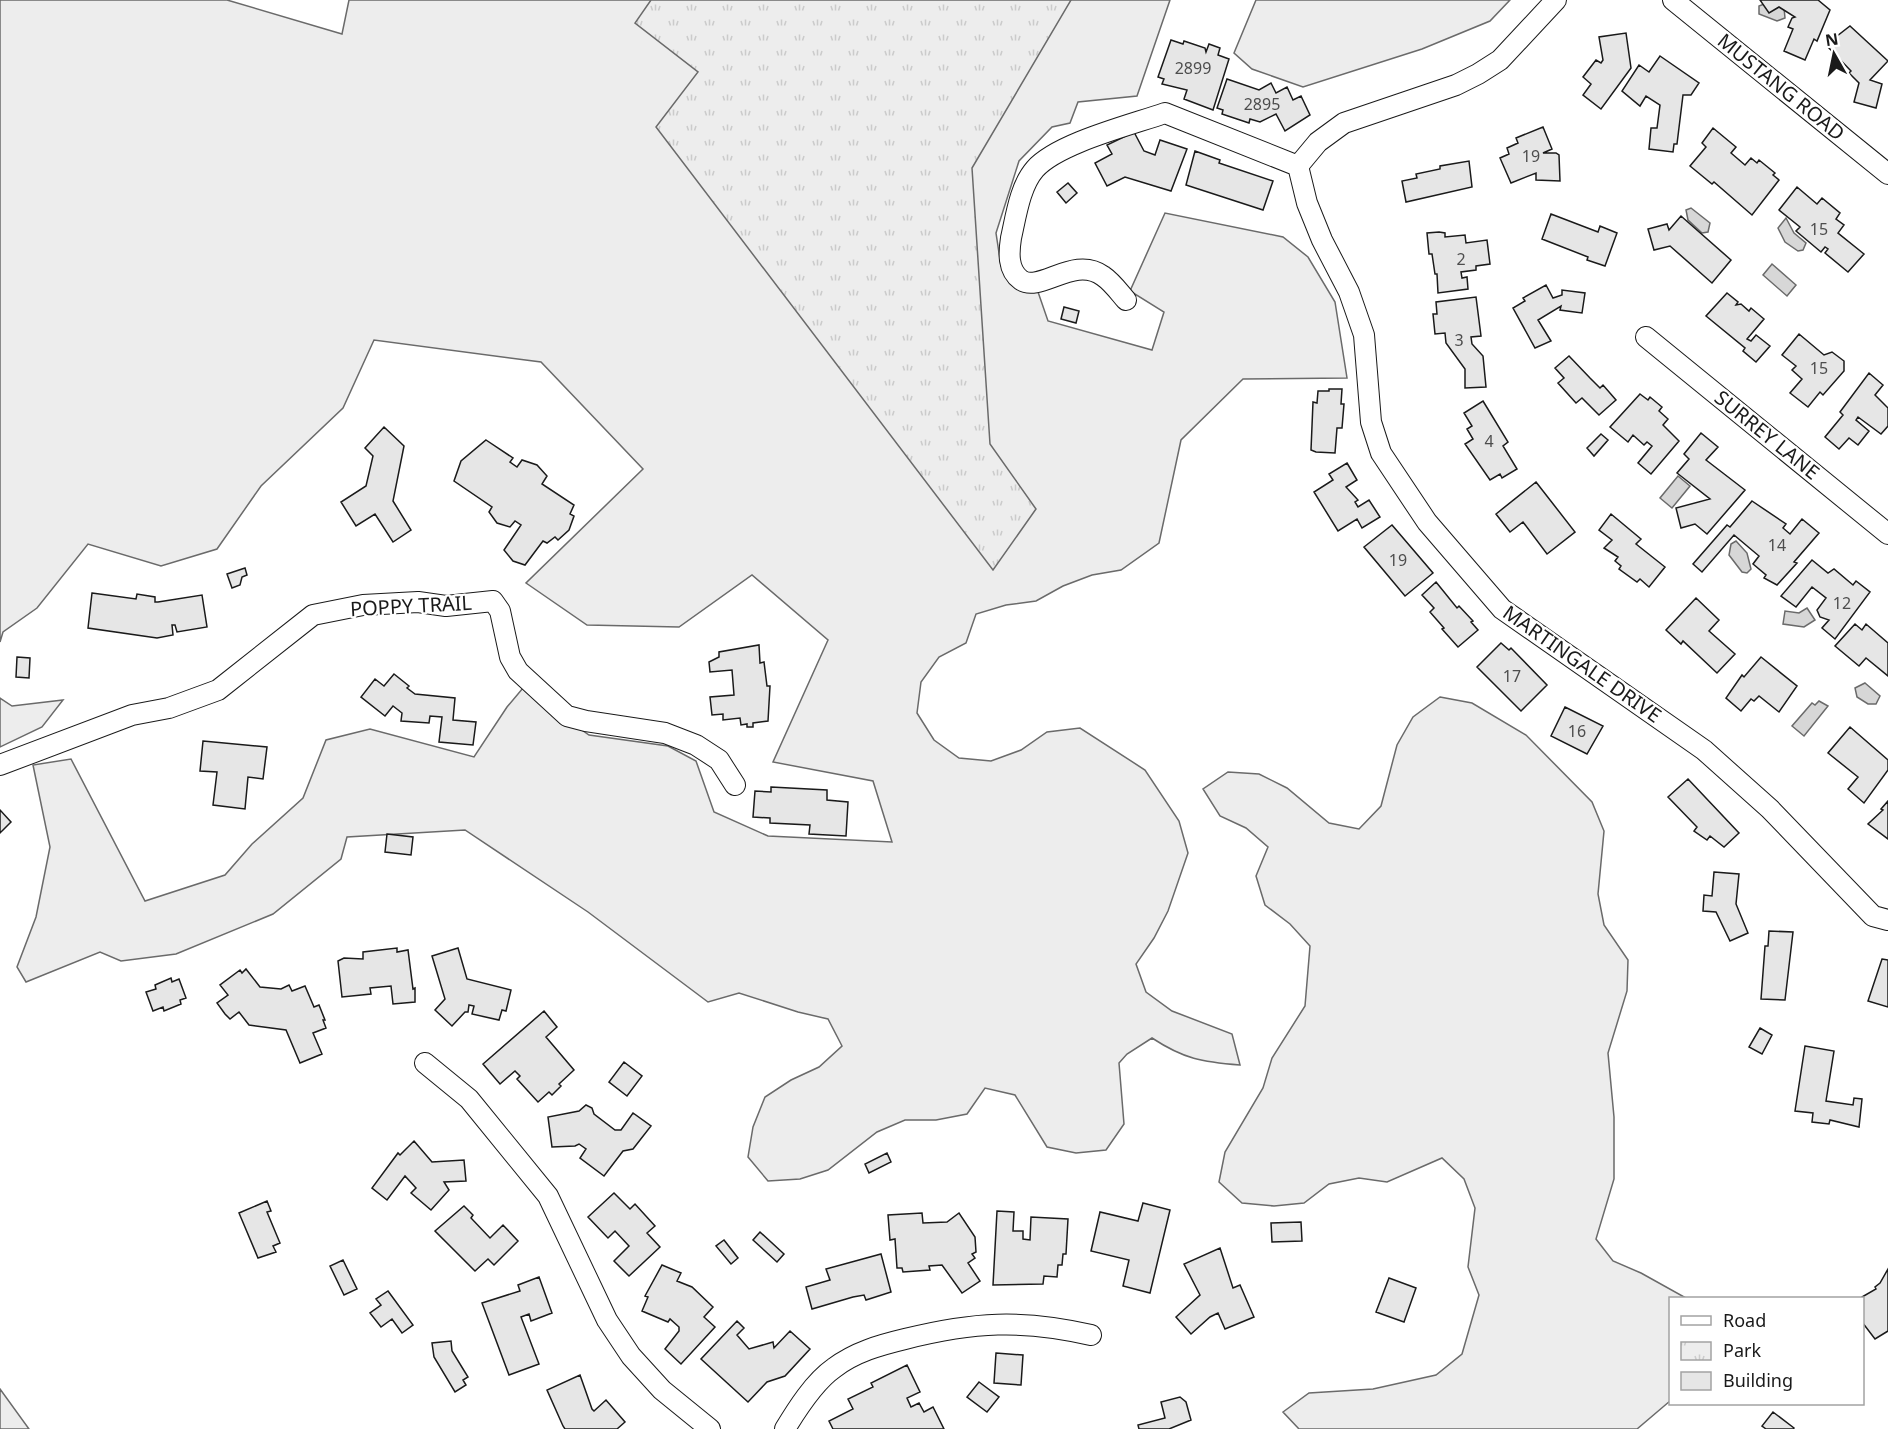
<svg xmlns="http://www.w3.org/2000/svg" width="1888" height="1429" font-family="'Noto Sans',sans-serif">
<style>
.grass{fill:#ededed;stroke:#6a6a6a;stroke-width:1.5}
.park{fill:url(#park-tufts);stroke:#6a6a6a;stroke-width:1.5}
.water{fill:#d7d7d7;stroke:#6a6a6a;stroke-width:1.5}
.building{fill:#e6e6e6;stroke:#1a1a1a;stroke-width:1.5}
.lines{fill:none;stroke-linecap:round;stroke-linejoin:round}
.minor-casing{stroke:#1a1a1a;stroke-width:22}
.minor{stroke:#fff;stroke-width:20}
.labels{text-anchor:middle;stroke-width:4.5;stroke-linejoin:round;paint-order:stroke}
.number-label{font-size:16px;fill:#4d4d4d}
.street-label{font-size:20px;fill:#1a1a1a;stroke:#fff}
</style>
<defs>
<pattern id="park-tufts" width="24" height="20" patternUnits="userSpaceOnUse" patternTransform="scale(1.5)"><rect width="24" height="20" fill="#ededed"/><path d="M3 7l-1-3M5 7V3M7 7l1-3M15 17l-1-3M17 17v-4M19 17l1-3" fill="none" stroke="#cbcbcb"/></pattern>
</defs>
<rect width="100%" height="100%" fill="#fff"/>
<path class="grass" d="M0,0H227L342,34L349,0H1170L1137,96L1078,102L1070,123L1052,127L1019,161L996,233L1001,266L1037,289L1048,321L1152,350L1164,312L1130,291L1165,213L1283,237L1308,257L1335,302L1347,378L1243,379L1181,440L1159,543L1121,570L1092,575L1063,586L1036,601L1006,605L976,614L966,643L939,657L921,682L917,713L934,740L959,758L991,761L1021,750L1047,732L1080,728L1145,770L1179,821L1188,853L1168,911L1154,938L1136,964L1146,992L1172,1011L1232,1034L1240,1065C1202,1062 1184,1059 1152,1038L1127,1054L1119,1063L1124,1124L1106,1150L1076,1153L1047,1147L1015,1095L985,1088L967,1114L936,1120H905L877,1132L828,1170L800,1179L768,1181L748,1157L753,1127L765,1097L791,1080L819,1067L842,1046L828,1019L798,1012L739,993L708,1002L588,912L465,830L347,837L341,859L273,914L176,954L121,961L100,952L26,982L17,967L36,917L50,847L33,765L71,759L145,901L225,875L252,844L303,798L326,740L370,729L474,757L507,707L523,688L589,735L668,746L696,761L714,812L768,836L892,842L873,781L773,762L828,640L752,575L679,627L587,625L526,583L643,469L541,362L374,340L343,408L261,486L217,549L161,566L88,544L37,608L3,632L0,642Z
M1256,0H1510L1490,21L1422,49L1303,87L1252,69L1234,53Z
M1440,697L1472,703L1526,735L1592,802L1604,831L1598,894L1604,925L1628,960L1627,991L1608,1053L1614,1117V1179L1596,1239L1613,1261L1641,1273L1686,1298H1670V1401L1637,1429H1299L1283,1412L1309,1393L1373,1389L1436,1375L1462,1354L1479,1295L1468,1267L1475,1208L1464,1179L1442,1158L1387,1182L1359,1178L1329,1184L1304,1203L1274,1206L1242,1203L1219,1182L1225,1152L1263,1088L1272,1058L1305,1006L1310,946L1290,924L1265,905L1256,876L1268,847L1246,828L1220,816L1203,789L1228,772L1259,774L1287,788L1329,823L1359,829L1381,806L1397,745L1413,717Z
M0,698L12,706L63,700L42,727L0,747Z
M0,1389L29,1429H0Z"/>
<path class="park" d="M651,0H1071L972,168L990,444L1036,509L993,570L656,127L698,72L635,23Z"/>
<path class="water" d="M1764,4L1784,8L1785,18L1777,21L1759,14V6Z
M1691,208L1710,223L1708,232L1702,233L1688,220L1686,210Z
M1786,218L1794,233L1806,243L1803,250L1798,251L1785,242L1778,228Z
M1772,264L1796,285L1787,296L1763,275Z
M1678,476L1690,486L1672,508L1660,498Z
M1736,541L1747,553L1751,569L1747,573L1742,572L1729,555L1731,544Z
M1807,608L1815,620L1804,627L1783,624L1785,611L1799,613Z
M1865,683L1880,696L1876,704H1868L1857,697L1855,688Z
M1819,701L1828,706L1804,736L1792,726L1812,703L1815,705Z"/>
<path class="building" d="M1760,0H1818L1830,10L1817,41L1814,39L1805,60L1784,51L1793,29L1788,27L1792,18L1795,17L1779,7L1769,13Z
M1850,26L1888,61L1870,80L1882,84L1876,108L1854,102L1859,83L1849,73L1851,71L1827,46L1829,44L1826,42L1834,33L1837,36Z
M1626,33L1631,68L1601,109L1583,95L1591,84L1583,77L1596,60L1601,63L1603,60L1599,37Z
M1171,40L1183,44L1184,41L1205,48L1206,52L1209,44L1220,48L1218,55L1229,59L1213,110L1184,99L1187,90L1162,84L1164,79L1158,77Z
M1660,56L1699,83L1691,95H1683L1677,144H1674L1673,152L1649,149L1651,128H1657L1660,105L1646,96L1640,106L1622,91L1639,65L1649,72Z
M1227,79L1259,90L1271,83L1276,93L1287,87L1293,100L1301,96L1310,115L1285,131L1276,114L1260,122L1250,119L1249,123L1222,114L1223,110L1217,108Z
M1543,127L1552,149L1543,153H1556L1559,155L1560,181L1536,180V173L1511,183L1500,158L1509,154L1507,148L1518,143L1516,138Z
M1713,128L1736,147L1731,153L1745,165L1751,158L1757,163L1759,160L1775,173L1773,175L1779,180L1752,215L1714,182L1712,184L1690,166L1706,147L1702,143Z
M1134,132L1144,151L1155,155L1160,140L1187,149L1171,191L1125,177L1107,186L1095,163L1112,154L1107,145Z
M1195,151L1220,160L1219,163L1273,181L1263,210L1186,185Z
M1469,161L1472,187L1406,202L1402,181L1417,178L1416,174L1440,169V166Z
M1068,183L1077,193L1066,203L1057,192Z
M1797,187L1817,204L1822,198L1840,213L1836,219L1844,225L1838,233L1864,254L1848,272L1825,253L1828,249L1825,247L1821,252L1796,231L1800,227L1779,210Z
M1551,214L1598,232L1600,226L1617,233L1605,266L1587,260L1588,257L1542,239Z
M1681,216L1731,260L1712,283L1670,246L1654,250L1648,229L1667,224L1669,230Z
M1439,232L1445,233V237L1465,235L1466,243L1487,240L1490,264L1476,266V270L1461,272L1462,278L1467,277L1468,289L1438,293L1437,274H1435L1432,254H1429L1427,233Z
M1546,285L1553,298L1562,295V290L1585,293L1582,313L1560,310L1561,306L1538,320L1551,341L1535,348L1513,308L1525,301L1523,298Z
M1727,293L1738,302L1736,305L1741,304L1749,311L1751,308L1764,319L1747,339L1751,341L1756,335L1770,346L1756,362L1743,351L1745,348L1706,316Z
M1476,297L1481,336L1471,337L1472,344L1483,356L1486,387L1465,388V369L1446,343L1445,333L1435,334L1433,314H1437L1436,302Z
M1064,307L1079,311L1076,323L1061,319Z
M1799,334L1824,355L1832,352L1844,361V371L1823,395L1820,392L1808,407L1790,393L1802,379L1792,370L1796,366L1782,355Z
M1569,356L1590,378L1600,388L1603,385L1616,400L1599,415L1582,398L1576,403L1558,383L1564,378L1555,368Z
M1869,373L1883,385L1875,395L1888,408V426L1881,434L1858,417L1856,420L1869,431L1858,445L1849,438L1839,449L1825,437L1843,415L1840,412Z
M1329,389H1342L1341,404H1344L1342,428H1337L1335,453L1316,452L1311,450L1313,402L1317,403L1318,391H1329Z
M1640,394L1648,400L1650,397L1662,407L1659,411L1668,419L1663,425L1679,441L1651,474L1638,463L1652,446L1647,442L1644,445L1633,435L1628,442L1610,427Z
M1483,401L1508,442L1503,446L1517,469L1502,478L1500,474L1490,480L1465,444L1473,439L1467,429L1472,426L1464,413Z
M384,427L404,446L393,501L411,530L393,542L375,514L356,526L341,502L366,486L373,456L365,448Z
M1701,433L1718,447L1706,460L1745,490L1707,534L1695,524L1681,528L1676,508L1710,499L1677,473L1689,459L1684,454Z
M1601,434L1608,440L1594,456L1587,448Z
M486,440L513,458L510,462L517,467L522,460L537,465L547,476L542,484L574,505L570,514L574,516L569,530L558,540L555,537L547,543L543,541L525,565L513,561L504,550L521,525L515,521L510,527L497,523L489,512L492,507L454,481L461,461Z
M1347,463L1357,480L1346,487L1358,500L1355,502L1358,507L1369,500L1380,517L1362,528L1357,519L1338,531L1314,492L1333,480L1329,474Z
M1536,482L1575,532L1547,554L1523,522L1510,532L1496,514Z
M1752,501L1786,524L1783,528L1790,534L1802,519L1819,533L1794,562L1797,563L1777,585L1764,578L1766,575L1753,564L1759,556L1734,535L1702,572L1693,564L1727,525L1730,527Z
M1611,514L1641,539L1636,544L1665,567L1649,587L1640,579L1637,582L1619,569L1621,566L1615,561L1618,557L1604,548L1612,540L1599,530Z
M1392,525L1433,573L1405,596L1364,547Z
M1812,560L1828,573L1834,569L1853,585L1856,581L1870,592L1835,639L1822,628L1829,620L1820,617L1817,610L1826,598L1812,587L1796,607L1781,596Z
M245,568L247,575L242,577L240,585L232,588L227,574Z
M1436,582L1457,608L1459,606L1473,621L1471,622L1478,630L1458,647L1442,629L1444,628L1430,612L1434,608L1422,595Z
M92,593L136,599L137,594L155,597V602H158L202,595L207,627L177,632L175,625H172L173,635L157,638L88,628Z
M1696,598L1719,620L1709,631L1735,654L1717,673L1683,641L1681,644L1666,630Z
M1855,624L1862,630L1866,624L1888,643V676L1866,658L1859,666L1835,646Z
M1501,643L1509,650L1511,648L1547,685L1521,711L1477,667Z
M759,645L760,663L764,662L767,686H770L768,721L753,723V727H747V724L741,725L740,718L723,720V714L712,715L710,697L734,695L732,670L710,672L709,662L719,657V652Z
M17,657L30,658L29,678L16,677Z
M1761,657L1797,686L1779,712L1759,696L1754,701L1751,699L1741,711L1726,698L1742,675L1744,677Z
M394,674L409,686L407,688L415,694L455,698L453,720L476,722L473,745L439,742L442,717L430,716L429,723L401,721L402,713L393,706L385,716L361,697L375,679L384,686Z
M1565,707L1603,726L1587,754L1551,736Z
M1850,727L1888,760V770L1864,803L1848,789L1858,777L1828,753Z
M203,741L267,747L263,779L248,777L245,809L213,805L217,772L200,771Z
M1688,779L1739,833L1724,847L1710,836L1707,840L1694,831L1697,827L1668,797Z
M771,787L827,790V800L848,802L846,836L809,834L810,825L770,823V818L753,817L755,791L771,792Z
M1888,801V839L1868,824L1883,810L1881,809Z
M0,810L11,822L0,833Z
M387,834L413,837L411,855L385,852Z
M1714,872L1739,874L1736,904L1748,933L1730,941L1716,912L1703,911L1704,895L1712,896Z
M1769,931L1793,932L1785,1000L1761,999L1765,946H1768Z
M397,948V952L408,950L413,989L415,988V1002L393,1004L391,986L370,988L371,994L342,997L338,961L344,958L363,959V952Z
M458,948L467,979L511,990L506,1011L502,1010L499,1020L472,1014L474,1006L469,1005L468,1012H465L452,1026L435,1010L445,999L432,956Z
M1882,959L1888,960V1007L1868,1001Z
M246,969L260,987L281,989L289,985L292,991L305,986L314,1007L319,1005L325,1020H323L326,1028L313,1033L322,1054L300,1063L286,1030L249,1025L239,1012L230,1019L225,1014L217,1003L228,995L220,985L240,970L242,973Z
M171,978L172,982L179,979L186,998L180,1000L181,1004L164,1011L163,1007L153,1011L146,992L156,989L155,985Z
M544,1011L557,1027L546,1037L574,1070L559,1084L561,1086L552,1095L549,1092L538,1102L517,1079L520,1076L515,1071L500,1084L483,1064Z
M1760,1028L1772,1035L1762,1054L1749,1047Z
M1805,1046L1834,1051L1826,1101L1853,1105L1854,1098L1862,1099L1859,1127L1830,1120L1829,1124L1812,1122L1813,1113L1795,1111Z
M624,1062L642,1076L627,1096L609,1082Z
M586,1105L592,1108L594,1114L615,1130H621L633,1113L651,1126L633,1149L623,1151L604,1176L580,1158L586,1149L579,1144L575,1146L552,1147L548,1117L579,1111Z
M414,1141L432,1162L464,1160L466,1181L444,1182L449,1190L431,1210L411,1193L416,1188L405,1176L387,1200L372,1188L398,1153L400,1155Z
M887,1153L891,1162L869,1173L865,1164Z
M614,1193L630,1209L635,1204L655,1226L647,1233L660,1247L629,1276L614,1261L629,1246L615,1231L608,1238L588,1217Z
M267,1201L271,1211L267,1212L280,1243L273,1246L276,1252L258,1258L239,1213Z
M1143,1203L1170,1210L1150,1293L1123,1286L1129,1260L1091,1251L1100,1212L1138,1221Z
M464,1206L473,1215L471,1218L490,1238L503,1225L518,1241L494,1265L488,1259L475,1271L435,1231Z
M997,1211L1014,1212L1013,1231H1023V1239L1030,1240L1031,1217L1068,1219L1066,1254H1063L1062,1265H1058L1057,1277L1044,1276L1043,1284L993,1285Z
M922,1213L923,1223L947,1222L959,1213L975,1237L976,1252L972,1254L975,1258L968,1263L980,1281L962,1293L942,1265L929,1266L930,1270L903,1272L902,1268H897L895,1239L890,1240L888,1215Z
M1301,1222L1302,1241L1272,1242L1271,1223Z
M760,1232L784,1254L777,1262L753,1240Z
M724,1240L738,1258L731,1264L716,1246Z
M1220,1248L1233,1288L1240,1285L1254,1317L1225,1329L1218,1313L1210,1317L1191,1334L1176,1317L1200,1295L1184,1264Z
M881,1254L891,1292L866,1300L864,1295L853,1297L812,1309L806,1287L830,1280L826,1269Z
M343,1260L357,1289L344,1295L330,1266Z
M662,1265L681,1273L677,1281L692,1287L713,1307L704,1317L715,1327L681,1364L665,1349L679,1331V1327L670,1319L668,1322L642,1311L648,1297L645,1296Z
M1888,1269V1331L1875,1339L1862,1322V1297L1876,1289L1875,1287L1880,1283Z
M539,1277L552,1313L531,1321L529,1314L521,1317L539,1364L509,1375L482,1303L520,1291L518,1285Z
M1389,1278L1416,1288L1404,1322L1376,1312Z
M388,1291L413,1325L402,1333L392,1319L381,1327L370,1313L381,1305L376,1299Z
M737,1321L744,1328L737,1335L749,1349L773,1342L774,1348L790,1331L810,1349L785,1376L767,1382L748,1402L701,1359Z
M451,1341L452,1351L468,1377L463,1380L466,1385L455,1392L434,1357L432,1343Z
M996,1353L1023,1355L1021,1385L994,1383Z
M907,1365L920,1392L907,1398L911,1407L919,1403L924,1412L933,1407L944,1429H833L829,1421L853,1409L848,1399L873,1387L871,1383Z
M580,1375L592,1409L594,1411L606,1400L625,1422L617,1429H565L563,1426L547,1390Z
M979,1382L999,1397L987,1412L967,1397Z
M1180,1397L1186,1402L1191,1420L1169,1429H1139L1138,1425L1165,1418L1161,1402Z
M1773,1412L1794,1428L1793,1429H1766L1762,1426Z"/>
<g class="lines">
<defs>
<path id="minor" d="M1673,0L1888,174
M1298,166L1307,203L1322,240L1349,292L1364,335L1371,422L1381,453L1427,522L1502,609L1704,750L1770,809L1873,916L1888,920
M1298,166L1318,142L1344,123L1456,85L1478,74L1500,60L1556,0
M1126,300C1119,292 1112,282 1103,276C1074,255 1040,293 1021,280C1007,270 1009,251 1011,238C1016,216 1020,186 1035,169C1058,143 1131,125 1165,113L1298,166
M1646,337L1888,534
M0,765L132,715L169,708L218,690L313,615L363,605L418,602L446,606L493,601L500,611L510,657L518,671L567,716L586,721L665,733L696,745L719,760L735,785
M425,1063L469,1099L548,1196L607,1320L631,1356L662,1390L710,1429
M785,1429C797,1409 814,1382 834,1368C855,1352 880,1345 905,1339C973,1322 1022,1319 1091,1335"/>
</defs>
<use href="#minor" class="minor-casing"/>
<use href="#minor" class="minor"/>
</g>
<g class="labels">
<g class="number-label">
<text x="1193" y="74">2899</text>
<text x="1262" y="110">2895</text>
<text x="1531" y="162">19</text>
<text x="1819" y="235">15</text>
<text x="1461" y="265">2</text>
<text x="1459" y="346">3</text>
<text x="1819" y="374">15</text>
<text x="1489" y="447">4</text>
<text x="1777" y="551">14</text>
<text x="1398" y="566">19</text>
<text x="1842" y="609">12</text>
<text x="1512" y="682">17</text>
<text x="1577" y="737">16</text>
</g>
<g class="street-label">
<text transform="translate(1781 87) rotate(39)" y="7">MUSTANG ROAD</text>
<text transform="translate(1767 435) rotate(39)" y="7">SURREY LANE</text>
<text transform="translate(411 606) rotate(-3)" y="7">POPPY TRAIL</text>
<text transform="translate(1582 664) rotate(35)" y="7">MARTINGALE DRIVE</text>
</g>
</g>
<rect x="1669" y="1297" width="195" height="108" fill="#ffffff" stroke="#a3a3a3" stroke-width="1.5"/>
<rect x="1681" y="1316" width="30" height="9" fill="#ffffff" stroke="#a3a3a3" stroke-width="1.5"/>
<text x="1723" y="1327" font-size="18" fill="#1a1a1a">Road</text>
<rect x="1681" y="1342" width="30" height="18" fill="url(#park-tufts)" stroke="#a3a3a3" stroke-width="1.5"/>
<text x="1723" y="1357" font-size="18" fill="#1a1a1a">Park</text>
<rect x="1681" y="1372" width="30" height="18" fill="#e6e6e6" stroke="#a3a3a3" stroke-width="1.5"/>
<text x="1723" y="1387" font-size="18" fill="#1a1a1a">Building</text>
<g transform="translate(1834 54) rotate(351)" stroke="#ffffff" stroke-width="4.5" paint-order="stroke">
<path d="M0-4.5L10 22L0 15L-10 22Z" fill="#1a1a1a"/>
<text y="-9" font-size="16" font-weight="bold" text-anchor="middle" fill="#1a1a1a">N</text>
</g>
</svg>
